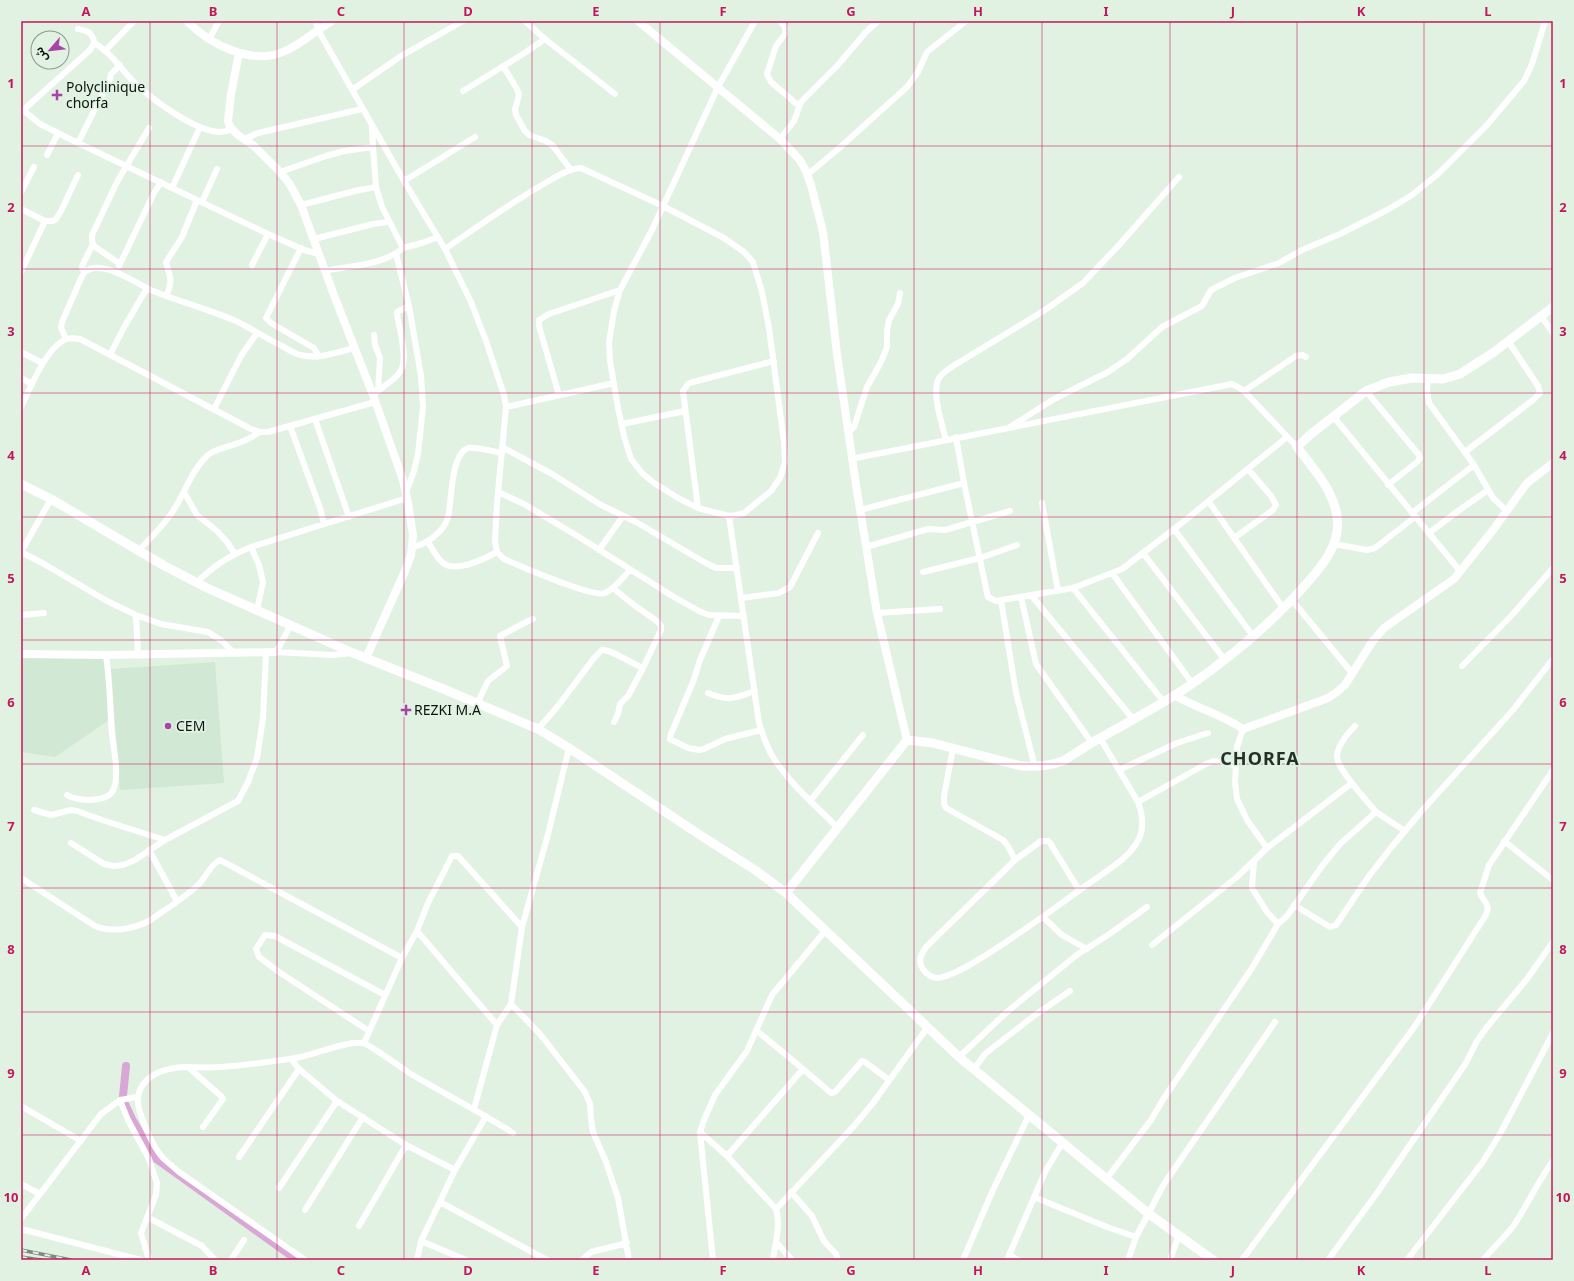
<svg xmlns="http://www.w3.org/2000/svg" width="1574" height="1281" font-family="'Noto Sans','Noto Sans Arabic',sans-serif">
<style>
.built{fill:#d1e8d4}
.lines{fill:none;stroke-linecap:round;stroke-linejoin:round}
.canal{stroke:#d9a7d6;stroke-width:8}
.minor{stroke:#fff;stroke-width:6}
.tertiary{stroke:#fff;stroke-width:8}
.secondary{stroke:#fff;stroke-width:9}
.rail-casing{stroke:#7e8a80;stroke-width:3.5}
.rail{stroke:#e1f2e3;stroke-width:2;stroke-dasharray:6;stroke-linecap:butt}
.grid{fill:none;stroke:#c2185b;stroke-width:1;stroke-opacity:0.55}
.poi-dot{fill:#aa43a7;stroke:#e1f2e3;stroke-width:1.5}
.labels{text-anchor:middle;stroke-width:3.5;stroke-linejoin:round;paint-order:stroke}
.poi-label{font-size:14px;fill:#0e140f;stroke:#e1f2e3;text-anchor:start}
.district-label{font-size:18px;font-weight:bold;letter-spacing:1px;fill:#243126;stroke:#e1f2e3}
.neatline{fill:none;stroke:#c2185b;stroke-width:1.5}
.grid-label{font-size:13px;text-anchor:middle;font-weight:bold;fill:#c2185b}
</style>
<rect width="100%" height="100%" fill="#e1f2e3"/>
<path class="built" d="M97,654L105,662L109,720L55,757L21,752V658Z
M215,662L224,783L120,790L111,669Z"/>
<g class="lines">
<path class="canal" d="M126,1066L123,1096L124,1102L132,1119L155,1158L297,1260"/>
<path class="minor" d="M316,21L318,30L404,181L445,249L471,302L486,341L504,395L506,407L497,503L495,541L497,552L504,559C520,566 594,598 605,593C615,589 623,577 630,570
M525,21L545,39L615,94
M780,21L785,27V34L776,46L767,74L771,82L799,106
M209,39L219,21
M94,43C113,53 122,72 138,86C156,102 195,131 220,132C224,132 228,131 232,129
M105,51L134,21
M503,66L517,89L519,95L515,109L516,115L525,131L529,135L546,141L553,146L571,170
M352,90L401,56L463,21
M463,91L523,54L545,39
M23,110L40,124L76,142L268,234L304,250L319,254
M21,112L90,50L94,43C93,32 87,31 78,29
M245,139L258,133L362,109
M780,139L794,121L801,102L837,66L866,32L878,21
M78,143L110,79L111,74L120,65
M373,147L376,187L382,207L403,248L422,243L438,237
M47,155L58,133
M280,172L326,156L344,151L373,147L372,127
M807,175L837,150L907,87L918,72L927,52L966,21
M404,181L475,137
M172,188L200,127
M21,192L34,167
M202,202L217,169
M301,205L359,190L376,187
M21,209L45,221H53L56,219L61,211L78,175
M314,239L373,224L389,222
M301,248L266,318L271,323L314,348L317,353V357
M445,249C477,227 509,204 542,185C554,178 567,169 581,168L663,206L724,238L744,252L753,262L762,292L769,328L784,442L785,462L780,478L771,491L744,513L736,515L729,516L759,723C763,734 766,747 773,757C789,783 817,807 838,828
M396,254L409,306L421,376L423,407L418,454L414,471L406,493
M120,264L94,246L92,241V235L117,182L149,128
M252,265L268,234
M119,266L154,193L161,182
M325,271C351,265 382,266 403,248
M21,272L45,221
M84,272L82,267L83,264L93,244
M167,295C173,278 170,278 166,262L182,237L197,200
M1541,316L1553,333
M374,335L375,345L380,358L378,391
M66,339L61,328L62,322L82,276C95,253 137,284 153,291C180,302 209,309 236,321C252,329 266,338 282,346C288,349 294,354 301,355C318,360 337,352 355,348
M21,352L42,363
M110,355L123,329L147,288
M21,378L32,384
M1428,379L1427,390L1429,403L1474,465
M1244,391L1296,356L1302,355L1306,357
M1366,391L1419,455L1420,458L1417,462L1388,485
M373,395C403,371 408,374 401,334C400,327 397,320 397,312L409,306
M559,395L539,326V320L549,314L620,290
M21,407C30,389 47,345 67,339C72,337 75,339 80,339L251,429L260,432H268L375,402
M506,407L614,383
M214,409L241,356L257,333
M1333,416L1460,571
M315,419L349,517
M622,424L685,411
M290,426L320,508L324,524
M1010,427L1054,399L1108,372L1127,359L1162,327L1202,306L1211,290L1235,278L1279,263L1302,250L1340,234L1389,209L1412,195L1438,174L1487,125L1524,81L1532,64L1545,21
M848,433L854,427L867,387L881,362L887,347V331L889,320L898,304L900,293
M956,437L964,483L987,593L988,597L996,601L1073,588L1122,569L1178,526L1287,437
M946,440C942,424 931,392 939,378C942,373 949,369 953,366L1045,310L1083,283L1119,245L1179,177
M502,447L552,474L601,505L636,522L704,562L716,568H737
M1465,452L1533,400L1540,393L1538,386L1508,341
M851,459L1232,384L1238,387L1244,391L1297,447
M184,492L197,515L217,531L227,542L235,554
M498,492L524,504L579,537L674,597L699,611L709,615L744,616
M1209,502L1283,608
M1042,503L1058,591
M698,508L683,391L688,384L693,382L774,361
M860,510L964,483
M1412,513L1474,465L1493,498L1507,511
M729,516L698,508L678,498L654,483L642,473L631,459L624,436L618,408L610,361L609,342L614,311L620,290L652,230L718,87L755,21
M1174,529L1253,636
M1429,533L1458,511L1488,490
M1234,538L1273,510L1276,505L1271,496L1248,469
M428,542C432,548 436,557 443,563C456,573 484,559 497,552
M1334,544L1367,550L1375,548L1415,517
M251,547L259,565L263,582L257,610
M412,547C426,545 444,532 448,517C452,502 450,455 468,448C475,446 494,452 502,453
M866,547L928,529L945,530L1010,511
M139,550C151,538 164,525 173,511C185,493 191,471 207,456C214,449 226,448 235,444C244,442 252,437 260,432
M599,550L623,516
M21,552L44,564L107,601L136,615L161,624L208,632L222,641L234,653
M21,552L51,499
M1143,553L1224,659
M923,572L980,558L1017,545
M1112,573L1192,683
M196,583C215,565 227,557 251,547L407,498
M1073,588L1163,701
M1031,595L1133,719
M1021,597L1036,664L1092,743
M742,598L779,593L790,587L818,533
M1001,600L1016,693L1035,767
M1292,600L1352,673
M877,613L940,609
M21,615L44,613
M136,615L138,654
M719,616L700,660L693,682L671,734L670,739L688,748L699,750L704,749L725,739L761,730
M291,625L276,652L333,655L352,653
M1462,666L1512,615L1553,568
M708,693C730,702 734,698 755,691
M477,704L488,681L507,666L500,636L528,621L533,619
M614,722L618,714L620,704L628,696L643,668
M1355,726C1348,733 1338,745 1337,756C1336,768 1367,801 1376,812
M538,729L558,706L594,658L602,650C611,649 632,664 643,668L661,630V626L658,622L630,602L613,588
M1243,729L1237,747L1235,782L1237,799L1247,820L1267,848L1352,783
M953,748L944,796V804L946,808L1003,840L1008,846L1015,860L926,947C921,955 917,961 923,969C926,974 932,978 938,978C953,976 971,964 983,957C1028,929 1070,896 1114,866C1138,848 1149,832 1138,802L1100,738
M1119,770L1177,743L1208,733
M67,795C78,802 110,803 114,788C119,774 114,750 112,735C110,709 110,682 106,655
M810,801L863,735
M1138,802L1206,764L1214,761L1236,765
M34,810L51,815L71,810L77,811L102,820L165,840
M1504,841L1553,880
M71,843L104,864L114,866L123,865L135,860L165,840L238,801L248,782L257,758L263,718L266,653
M149,850L177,901
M1015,860L1041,841H1048L1050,843L1079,890
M1254,861L1252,888L1267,912L1278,924
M21,878L95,926C112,933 133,929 149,921C166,909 185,898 200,883C206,876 212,863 220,860L402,958
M1294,905L1330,927L1336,925L1369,876L1390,849L1419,814L1513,710L1553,659
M1043,917L1062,935L1087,949
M417,931L497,1025
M1152,945L1237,877L1267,848
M511,1004L540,1034L585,1092L590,1104L591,1119L593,1132L606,1162L618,1198L629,1260
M369,1031L279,972L259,957L256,949L265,935L275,936L385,995
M364,1043L402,958L417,931L428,903L452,856H458L522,927
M959,1057L1008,1011L1078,954L1108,935L1147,907
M291,1059L299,1069L337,1101L406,1145L455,1170
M188,1067L222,1097L223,1099L203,1127
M803,1069L831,1093L835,1092L862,1061L865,1062L889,1080
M974,1069L985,1054L995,1046L1035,1015L1070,991
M120,1100L128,1120L149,1159L157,1183L156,1195L141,1233L149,1260
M21,1106L81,1141
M474,1109L497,1025L511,1004L522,927L547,838L569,748
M700,1132L727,1156L776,1209C781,1225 775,1244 773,1260
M727,1156L803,1069L756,1030
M239,1157L299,1069
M1107,1178L1151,1120L1164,1098L1252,968L1278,924L1287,916L1322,866L1340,844L1376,812L1405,831
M21,1184L40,1194
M279,1188L337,1101
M791,1192L812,1216L824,1241L836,1254L838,1260
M1034,1197L1107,1227L1136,1237
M440,1202L547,1260
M776,1209L853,1127L873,1103L927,1028
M305,1210L363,1117
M147,1217L202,1246L215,1260
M21,1219L101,1114L120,1100L137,1097
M359,1226L406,1145
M21,1229L141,1260
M421,1241L466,1260
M776,1242L792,1260
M1010,1255L1018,1260
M231,1260L244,1240
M305,1260L179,1172C174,1167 168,1163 163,1158C153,1147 147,1132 142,1118C128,1085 153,1069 184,1067C196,1067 208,1068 220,1067C243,1066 266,1062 289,1059C310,1057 343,1041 363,1043C369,1044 403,1069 411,1074C445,1094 480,1112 513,1133
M417,1260L421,1241L455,1170L486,1116
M582,1260L591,1252L627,1243
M713,1260L700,1132L704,1120L715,1095L747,1051L772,995L825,931
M963,1260L992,1192L1029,1115
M1007,1260L1045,1172L1063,1142
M1128,1260L1136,1237L1164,1184L1275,1022
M1170,1260L1179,1235
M1242,1260L1415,1026L1484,918C1492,906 1485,904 1480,893L1489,865L1553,770
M1328,1260L1377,1193L1466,1063L1477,1041L1487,1027L1527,979L1553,942
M1407,1260L1482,1163L1500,1134L1553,1033
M1483,1260C1493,1248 1505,1237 1514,1225C1528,1204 1538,1181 1553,1161"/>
<path class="tertiary" d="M187,21C210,45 253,66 285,51C302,44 316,30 332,21
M638,21L780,139L799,159L805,169L811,185L823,232L837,354L856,485L877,613L907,740
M239,53L231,94L228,121L230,127L238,135L254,146L280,172L289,183L301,205L335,298L373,395L403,480L408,503L413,535L411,555L405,571L366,658
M21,654L106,655L276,652
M1174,695C1196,708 1221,714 1243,729L1328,698L1337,692L1345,685L1372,642L1384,628L1454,579L1493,530L1527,483L1553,463"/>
<path class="secondary" d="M21,484L51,499L163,565L205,587L353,653L446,690L538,729L569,748L700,835L755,870L786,893L959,1057L1149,1214L1213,1260
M786,893L907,740L933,743L1021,766C1037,767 1049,766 1063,761C1076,753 1089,744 1102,737C1130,721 1159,706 1186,688C1230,658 1272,623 1307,583C1320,568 1334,552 1337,532C1342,499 1315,471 1297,447L1311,434L1366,391L1389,382L1412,378L1443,379L1460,374L1494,352L1553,307"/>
<defs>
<path id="rail" d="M21,1250L71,1260
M21,1257L41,1260"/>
</defs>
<use href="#rail" class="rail-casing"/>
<use href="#rail" class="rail"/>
</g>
<path class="grid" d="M150,21V1260M277,21V1260M404,21V1260M532,21V1260M660,21V1260M787,21V1260M914,21V1260M1042,21V1260M1170,21V1260M1297,21V1260M1424,21V1260M21,146H1553M21,269H1553M21,393H1553M21,517H1553M21,640H1553M21,764H1553M21,888H1553M21,1012H1553M21,1135H1553"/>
<g class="poi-dot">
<path d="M55 89h4v4h4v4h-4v4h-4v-4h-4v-4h4z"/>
<path d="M404 704h4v4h4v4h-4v4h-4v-4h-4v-4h4z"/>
<circle cx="168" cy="726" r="4"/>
</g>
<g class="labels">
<g class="poi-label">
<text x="66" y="92">Polyclinique<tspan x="66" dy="16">chorfa</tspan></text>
<text x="414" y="715">REZKI M.A</text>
<text x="176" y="731">CEM</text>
</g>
<g class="district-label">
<text x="1260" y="765">CHORFA</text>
</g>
</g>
<rect width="1574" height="1281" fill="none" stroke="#e1f2e3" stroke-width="44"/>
<g transform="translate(50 50) rotate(242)"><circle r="19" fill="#e1f2e3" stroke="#8d998e"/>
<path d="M0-3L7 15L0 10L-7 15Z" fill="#aa43a7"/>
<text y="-6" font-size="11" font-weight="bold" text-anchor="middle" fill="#0e140f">ش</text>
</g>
<rect x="22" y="22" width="1530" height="1237" class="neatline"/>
<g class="grid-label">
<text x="86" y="16">A</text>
<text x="213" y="16">B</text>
<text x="341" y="16">C</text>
<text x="468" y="16">D</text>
<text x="596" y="16">E</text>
<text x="723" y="16">F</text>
<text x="851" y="16">G</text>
<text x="978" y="16">H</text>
<text x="1106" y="16">I</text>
<text x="1233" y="16">J</text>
<text x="1361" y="16">K</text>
<text x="1488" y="16">L</text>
<text x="11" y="88">1</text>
<text x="1563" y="88">1</text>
<text x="11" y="212">2</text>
<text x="1563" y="212">2</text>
<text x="11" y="336">3</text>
<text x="1563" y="336">3</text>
<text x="11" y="460">4</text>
<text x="1563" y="460">4</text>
<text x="11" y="583">5</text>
<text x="1563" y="583">5</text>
<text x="11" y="707">6</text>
<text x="1563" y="707">6</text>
<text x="11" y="831">7</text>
<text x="1563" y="831">7</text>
<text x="11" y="954">8</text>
<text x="1563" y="954">8</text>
<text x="11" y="1078">9</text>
<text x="1563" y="1078">9</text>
<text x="11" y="1202">10</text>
<text x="1563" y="1202">10</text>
<text x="86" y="1275">A</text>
<text x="213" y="1275">B</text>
<text x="341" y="1275">C</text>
<text x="468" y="1275">D</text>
<text x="596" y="1275">E</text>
<text x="723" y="1275">F</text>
<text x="851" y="1275">G</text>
<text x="978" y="1275">H</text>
<text x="1106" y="1275">I</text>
<text x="1233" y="1275">J</text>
<text x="1361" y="1275">K</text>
<text x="1488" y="1275">L</text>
</g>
</svg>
